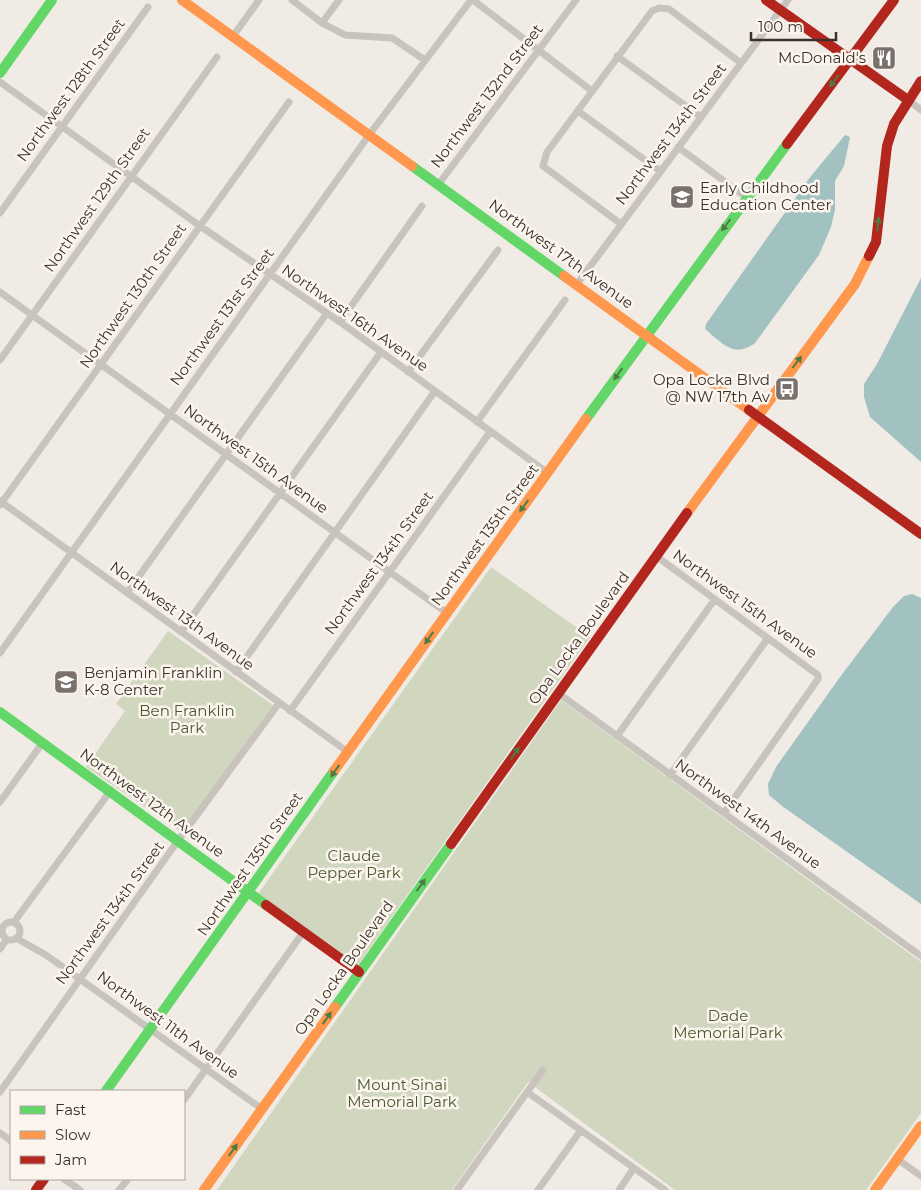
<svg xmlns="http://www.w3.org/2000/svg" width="921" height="1190" font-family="Montserrat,sans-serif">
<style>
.green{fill:#d1d6bf}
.water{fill:#a1c2c1}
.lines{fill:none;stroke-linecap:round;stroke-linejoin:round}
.street{stroke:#c9c3be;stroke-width:7}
.fast{stroke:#63d668;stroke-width:10}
.slow{stroke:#ff974d;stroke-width:10}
.jam{stroke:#b3261e;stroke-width:10}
.oneway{fill:#4d7b46}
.labels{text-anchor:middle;stroke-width:5;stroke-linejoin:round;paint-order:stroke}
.poi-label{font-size:15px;fill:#3b302b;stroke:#fbf5ee;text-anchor:end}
.street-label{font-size:15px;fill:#3b302b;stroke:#fbf5ee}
.park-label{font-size:15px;fill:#4a5a2e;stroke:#fbf5ee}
</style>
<rect width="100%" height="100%" fill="#f0ebe5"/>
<path class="green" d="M491,567L590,637L357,966L258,894Z
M168,631L273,705L182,832L86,767L125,711L116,704Z
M561,700L921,962V1113L866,1190H675L528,1082L452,1190H217Z"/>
<path class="water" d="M845,135L850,137L844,166L835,181V210L831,227L819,255L755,343C734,359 722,343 705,329L706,324L811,176Z
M921,278V462L870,417L864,397V384L877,364Z
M912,594L921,598V904L782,806L769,795L768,784L776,767L840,677L893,607L904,596Z"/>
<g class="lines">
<path class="street" d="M292,0L322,23L345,35L392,38L425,60
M473,0L592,91
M322,23L339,0
M233,36L259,0
M617,56L701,117
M0,82L200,226L340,322L548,473
M908,100L921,110
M578,111L660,171
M678,147L747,198
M438,185L576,0
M0,213L148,7
M621,224L543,166L547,152L652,11L659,8L669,9L741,63
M577,284L788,0
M0,292L447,613
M340,322L422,206
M0,360L217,57
M408,372L498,250
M477,422L565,300
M0,501L348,752
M0,505L289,102
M656,556L818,675V679L724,813
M127,593L327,313
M181,632L381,352
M0,653L369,135L471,0
M236,672L435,391
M558,693L921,956
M290,711L490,432
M617,736L715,599
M670,775L768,638
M0,802L43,742
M14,922L111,790
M2 931a9 9 0 1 1 18 0a9 9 0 1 1-18 0Z
M16,938L46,955L262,1109
M0,949L7,939
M0,1092L172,849L279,703
M527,1092L665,1190
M184,1100L304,931
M0,1133L11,1141
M897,1159L921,1176
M64,1179L80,1190
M119,1190L128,1179
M457,1190L543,1070
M538,1190L581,1130
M619,1190L634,1168"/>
<path class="fast" d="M0,73L52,0
M412,166L564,276
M586,419L787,144
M0,712L266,905
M335,1007L451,844
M106,1091L334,771"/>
<path class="slow" d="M182,0L412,166
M564,276L749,410
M687,513L855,284L869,256
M334,771L586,419
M204,1190L335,1007
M875,1190L921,1126"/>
<path class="jam" d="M766,0L908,100
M787,144L894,0
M869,256L876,242L887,146L894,124L921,81
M749,410L921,534
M451,844L687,513
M266,905L359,972
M36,1190L44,1179"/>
</g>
<defs><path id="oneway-solid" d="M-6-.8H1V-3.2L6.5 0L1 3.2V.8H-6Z" transform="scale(1.25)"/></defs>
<g class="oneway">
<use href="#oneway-solid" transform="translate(834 81) rotate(127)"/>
<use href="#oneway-solid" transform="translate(878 224) rotate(-83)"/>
<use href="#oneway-solid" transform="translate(726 225) rotate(127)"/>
<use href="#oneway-solid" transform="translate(797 362) rotate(-53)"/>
<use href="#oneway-solid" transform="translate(618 374) rotate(125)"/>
<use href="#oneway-solid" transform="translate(524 506) rotate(126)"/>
<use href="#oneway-solid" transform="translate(429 638) rotate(125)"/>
<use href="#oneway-solid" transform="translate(515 753) rotate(-55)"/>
<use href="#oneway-solid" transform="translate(335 771) rotate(125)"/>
<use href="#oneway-solid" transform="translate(421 885) rotate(-55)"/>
<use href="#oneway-solid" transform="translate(327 1018) rotate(-55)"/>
<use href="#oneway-solid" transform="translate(233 1150) rotate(-55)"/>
</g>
<defs>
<symbol id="restaurant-square" viewBox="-11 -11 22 22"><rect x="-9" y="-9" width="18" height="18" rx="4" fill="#7a716c" stroke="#fbf5ee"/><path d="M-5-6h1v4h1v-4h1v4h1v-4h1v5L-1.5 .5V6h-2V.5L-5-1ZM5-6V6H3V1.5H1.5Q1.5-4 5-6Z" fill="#fff"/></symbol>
<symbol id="school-square" viewBox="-11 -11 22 22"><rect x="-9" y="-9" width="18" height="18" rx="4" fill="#7a716c" stroke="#fbf5ee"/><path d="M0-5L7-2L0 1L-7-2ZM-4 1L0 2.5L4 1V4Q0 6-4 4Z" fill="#fff"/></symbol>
<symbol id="bus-square" viewBox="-11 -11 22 22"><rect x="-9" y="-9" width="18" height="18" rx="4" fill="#7a716c" stroke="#fbf5ee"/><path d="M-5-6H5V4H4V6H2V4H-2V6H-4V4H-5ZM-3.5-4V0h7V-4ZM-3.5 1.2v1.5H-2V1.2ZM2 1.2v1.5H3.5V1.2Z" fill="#fff"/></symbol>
</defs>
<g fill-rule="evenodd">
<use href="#restaurant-square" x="870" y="44" width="28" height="28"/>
<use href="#school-square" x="668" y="183" width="28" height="28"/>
<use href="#bus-square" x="773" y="375" width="28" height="28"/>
<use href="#school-square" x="52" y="668" width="28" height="28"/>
</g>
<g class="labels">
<g class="poi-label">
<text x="866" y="63">McDonald's</text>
<text x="700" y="193" text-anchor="start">Early Childhood<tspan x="700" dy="17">Education Center</tspan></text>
<text x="770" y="385">Opa Locka Blvd<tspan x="770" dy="17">@ NW 17th Av</tspan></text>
<text x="84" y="678" text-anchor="start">Benjamin Franklin<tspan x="84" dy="17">K-8 Center</tspan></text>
</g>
<g class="street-label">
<text transform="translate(71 90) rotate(-54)" y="5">Northwest 128th Street</text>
<text transform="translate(487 96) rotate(-53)" y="5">Northwest 132nd Street</text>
<text transform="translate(671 134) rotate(-53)" y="5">Northwest 134th Street</text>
<text transform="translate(97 200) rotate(-55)" y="5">Northwest 129th Street</text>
<text transform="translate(561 254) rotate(36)" y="5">Northwest 17th Avenue</text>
<text transform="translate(133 296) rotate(-55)" y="5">Northwest 130th Street</text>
<text transform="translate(222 317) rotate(-54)" y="5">Northwest 131st Street</text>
<text transform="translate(355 318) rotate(35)" y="5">Northwest 16th Avenue</text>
<text transform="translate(256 459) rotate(36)" y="5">Northwest 15th Avenue</text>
<text transform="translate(485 535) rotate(-54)" y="5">Northwest 135th Street</text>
<text transform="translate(379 563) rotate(-54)" y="5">Northwest 134th Street</text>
<text transform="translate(745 604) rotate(36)" y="5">Northwest 15th Avenue</text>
<text transform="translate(182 616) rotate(36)" y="5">Northwest 13th Avenue</text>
<text transform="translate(579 638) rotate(-54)" y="5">Opa Locka Boulevard</text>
<text transform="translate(152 803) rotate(36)" y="5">Northwest 12th Avenue</text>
<text transform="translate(748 814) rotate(36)" y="5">Northwest 14th Avenue</text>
<text transform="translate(250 864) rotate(-55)" y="5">Northwest 135th Street</text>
<text transform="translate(110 913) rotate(-54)" y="5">Northwest 134th Street</text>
<text transform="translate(344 968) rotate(-55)" y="5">Opa Locka Boulevard</text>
<text transform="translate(168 1025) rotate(36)" y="5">Northwest 11th Avenue</text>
</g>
<g class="park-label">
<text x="187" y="716">Ben Franklin<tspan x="187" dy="17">Park</tspan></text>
<text x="354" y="861">Claude<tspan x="354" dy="17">Pepper Park</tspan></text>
<text x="728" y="1021">Dade<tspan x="728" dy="17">Memorial Park</tspan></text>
<text x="402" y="1090">Mount Sinai<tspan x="402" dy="17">Memorial Park</tspan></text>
</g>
</g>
<rect x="10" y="1090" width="175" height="90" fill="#fbf5ee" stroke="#aea6a0"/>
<rect x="20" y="1106" width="25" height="8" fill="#63d668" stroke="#aea6a0"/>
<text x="55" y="1115" font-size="15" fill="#3b302b">Fast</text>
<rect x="20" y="1131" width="25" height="8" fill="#ff974d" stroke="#aea6a0"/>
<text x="55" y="1140" font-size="15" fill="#3b302b">Slow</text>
<rect x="20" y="1156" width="25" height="8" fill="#b3261e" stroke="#aea6a0"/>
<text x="55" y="1165" font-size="15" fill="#3b302b">Jam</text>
<path d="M751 32v8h85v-8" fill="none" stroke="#3b302b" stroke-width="2.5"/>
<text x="758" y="32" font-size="15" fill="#3b302b" stroke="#fbf5ee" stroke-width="4" paint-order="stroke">100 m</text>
</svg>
